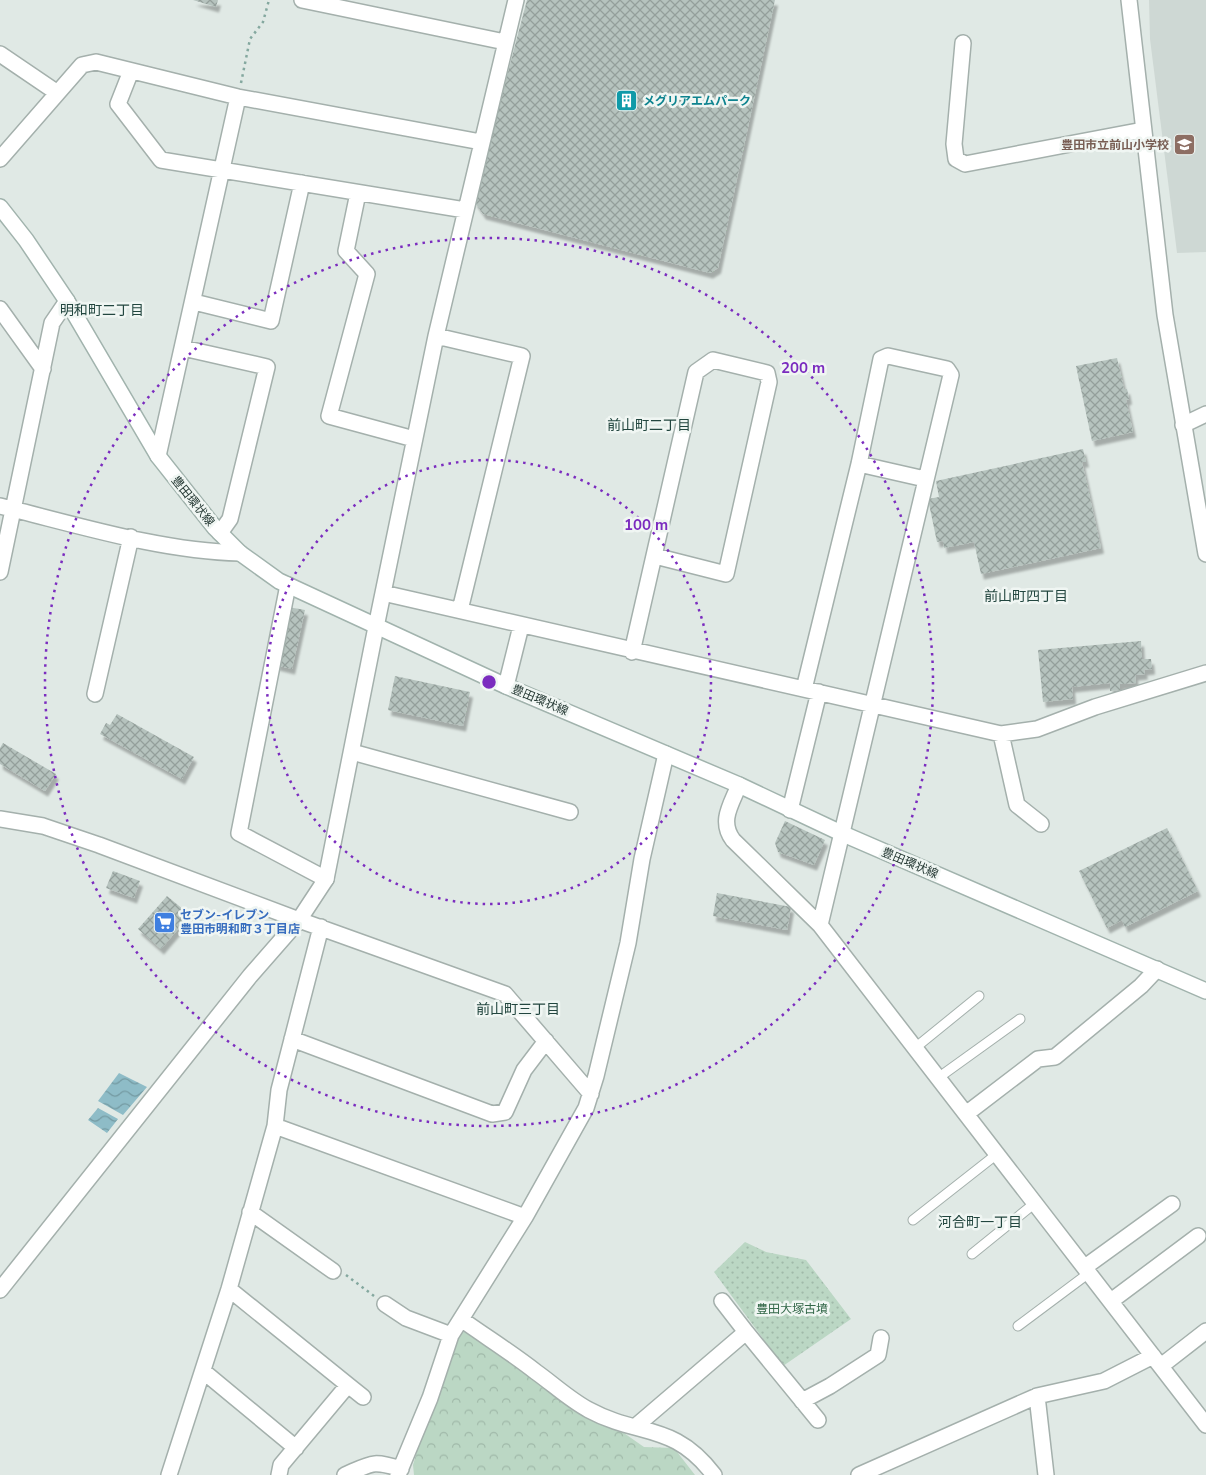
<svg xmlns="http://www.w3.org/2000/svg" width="1206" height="1475" font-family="'Nunito Sans','Noto Sans JP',sans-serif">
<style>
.built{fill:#ced8d4}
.forest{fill:url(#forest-crowns)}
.park{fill:url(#park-dots)}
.water{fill:url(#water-waves)}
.building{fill:url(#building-cross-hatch);filter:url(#shadow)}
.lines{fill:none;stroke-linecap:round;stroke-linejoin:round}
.service-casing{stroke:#a4b0ac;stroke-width:11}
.minor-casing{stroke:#a4b0ac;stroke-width:18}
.tertiary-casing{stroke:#a4b0ac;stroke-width:18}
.secondary-casing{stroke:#a1b3ad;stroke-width:18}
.path{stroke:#84a89f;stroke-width:2.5;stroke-dasharray:2.5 4;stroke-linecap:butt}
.service{stroke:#fff;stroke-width:9}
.minor{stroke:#fff;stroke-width:15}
.tertiary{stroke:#fff;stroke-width:15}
.secondary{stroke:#fff;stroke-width:15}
.ring{fill:none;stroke:#7b2cbf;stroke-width:2.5;stroke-dasharray:2.5 5}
.labels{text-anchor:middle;stroke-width:5;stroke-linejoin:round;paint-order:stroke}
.culture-label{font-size:12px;font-weight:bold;fill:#0d838f;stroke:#f0f6f3;text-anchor:start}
.education-label{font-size:12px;font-weight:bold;fill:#785e54;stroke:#f0f6f3;text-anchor:end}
.street-label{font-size:12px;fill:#233732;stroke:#f0f6f3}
.shop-label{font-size:12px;font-weight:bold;fill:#366cbe;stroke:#f0f6f3;text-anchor:start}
.park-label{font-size:12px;fill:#336849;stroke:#f0f6f3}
.neighbourhood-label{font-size:14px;fill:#22463f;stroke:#f0f6f3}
.centre{fill:#7b2cbf;stroke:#f0f6f3;stroke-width:2.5}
.ring-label{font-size:15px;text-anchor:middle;font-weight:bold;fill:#7b2cbf;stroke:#f0f6f3;stroke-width:5;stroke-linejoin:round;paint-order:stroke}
</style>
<defs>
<pattern id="forest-crowns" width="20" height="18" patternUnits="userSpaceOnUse" patternTransform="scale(1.25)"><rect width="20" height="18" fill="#bbd7c4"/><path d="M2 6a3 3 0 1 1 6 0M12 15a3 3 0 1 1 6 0" fill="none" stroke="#a0b9a9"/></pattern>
<pattern id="park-dots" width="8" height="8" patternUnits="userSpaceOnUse" patternTransform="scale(1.25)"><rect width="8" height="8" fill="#bbd7c4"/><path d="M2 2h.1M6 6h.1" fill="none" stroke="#a0b9a9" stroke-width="1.8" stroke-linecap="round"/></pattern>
<pattern id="water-waves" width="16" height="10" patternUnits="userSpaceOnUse" patternTransform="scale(1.25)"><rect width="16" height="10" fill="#8ebcc7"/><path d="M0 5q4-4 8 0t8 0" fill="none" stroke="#749aa2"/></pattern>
<pattern id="building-cross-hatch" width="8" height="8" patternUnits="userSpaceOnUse" patternTransform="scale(1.25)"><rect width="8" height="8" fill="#b6c3be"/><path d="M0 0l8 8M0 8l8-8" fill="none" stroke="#949f9b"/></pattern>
<filter id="shadow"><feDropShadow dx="3" dy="5.5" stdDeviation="1" flood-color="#0004"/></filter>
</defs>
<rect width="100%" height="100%" fill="#e0e9e5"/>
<path class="built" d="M1149,0H1206V252L1177,253L1150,39Z"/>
<path class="forest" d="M467,1330L522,1368L577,1413L621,1431L644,1447L674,1448L695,1475H414L413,1465L451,1335Z"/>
<path class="park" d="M745,1242L766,1252L806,1260L851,1319L783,1366L714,1272Z"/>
<path class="water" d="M119,1073L147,1087L123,1115L98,1101Z
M98,1108L118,1119L107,1133L88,1120Z"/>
<path class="building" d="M193,0H218L216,7Z
M527,0H775L718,268L710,273L483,214L474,201Z
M1117,358L1124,389H1127L1129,399L1126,400L1133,432L1092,441L1076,366Z
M1083,449L1086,462H1082L1101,548L981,574L974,542L944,548L943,541L937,542L928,499L939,497L936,481Z
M288,607L305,610L292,669L276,665Z
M1141,641L1142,659H1151L1152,669L1144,670L1145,674L1135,675L1136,683L1120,684V690L1110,691V683L1072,687L1073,699L1043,702L1038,650Z
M395,676L470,692L463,726L388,710Z
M117,714L194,757L182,779L100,734L106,723L110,725Z
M3,743L56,774L45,791L0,764V748Z
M785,821L825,840L814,865L778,852L775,843Z
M1167,828L1198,891L1125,927L1122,920L1107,928L1079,871Z
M113,871L140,881L134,898L106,888Z
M717,893L791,907L787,930L713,916Z
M167,896L190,915L161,949L138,929Z"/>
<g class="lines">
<defs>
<path id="service" d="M915,1048L979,996
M938,1078L1020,1019
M913,1220L997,1154
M972,1254L1035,1203
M1018,1326L1089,1273"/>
<path id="minor" d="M302,0L505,42
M963,43L954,144L956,159L965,164L1143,130
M0,54L56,92
M131,71L118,104L161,160L465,210
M0,159L82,65L96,62L238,97L481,142
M358,193L346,251L367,274L329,416L414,439
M194,302L271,321L302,183
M0,309L43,369
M436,336L522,356L460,610
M183,348L267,367L230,519L220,533
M1183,425L1206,414
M158,456L238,97
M859,464L925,479
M0,506C78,525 160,551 240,553
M0,572L52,323L67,301
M288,585L239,833L326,879
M383,593L1001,734L1037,729L1095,707L1206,673
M376,627L436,336L516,0
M632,652L696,372L713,360L767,373L769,382L726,574L655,556
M506,686L521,626
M804,689L859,464L881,359L888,356L947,369L951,375L820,925
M95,694L131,537
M1001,734L1017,805L1041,824
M352,752L570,812
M739,785C731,805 719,821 733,840L820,925L1206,1425
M790,810L819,692
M0,819L43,826L99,845L299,920L505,994L591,1094
M292,1039L492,1114L505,1112L524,1070L546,1041
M966,1114L1038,1059L1055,1057L1141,986L1157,969
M275,1126L525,1217
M250,1212L333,1271
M1085,1267L1172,1204
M229,1289L348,1385L281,1465L279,1475
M722,1301L746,1332
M1111,1301L1198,1236
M385,1304L406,1318L451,1335
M461,1319C486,1337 512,1353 536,1372C553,1384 570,1400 589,1410C639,1437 674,1422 714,1475
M1161,1366L1206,1331
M203,1371L296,1448
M348,1385L363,1397
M1037,1396L1046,1475
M802,1401L830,1386L878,1355L881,1338
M636,1426L746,1332L818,1420
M169,1475L229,1289L275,1126L279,1090L321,927
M345,1475C372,1463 373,1460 401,1469
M398,1475L430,1398L451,1335L525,1217L586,1108L596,1076L628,943L642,859L666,754
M859,1475L1037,1396L1104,1381L1153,1356"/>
<path id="tertiary" d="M1129,0L1165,315L1206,554
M0,1290L250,976L299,920L326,879L376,627"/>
<path id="secondary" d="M0,207L26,240L67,301L158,456L215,528L240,553L279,581L506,686L739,785L841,833L1206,991"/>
</defs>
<use href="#service" class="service-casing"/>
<use href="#minor" class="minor-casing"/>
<use href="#tertiary" class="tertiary-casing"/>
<use href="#secondary" class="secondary-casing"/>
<path class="path" d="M241,83L250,39L263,22L269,0
M346,1275L374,1296"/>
<use href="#service" class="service"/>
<use href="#minor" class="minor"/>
<use href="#tertiary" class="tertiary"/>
<use href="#secondary" class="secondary"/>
</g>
<g class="ring">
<circle cx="489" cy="682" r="222"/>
<circle cx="489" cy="682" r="444"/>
</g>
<defs>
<symbol id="building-square" viewBox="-11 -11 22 22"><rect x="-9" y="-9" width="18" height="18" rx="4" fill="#0f9aa8" stroke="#f0f6f3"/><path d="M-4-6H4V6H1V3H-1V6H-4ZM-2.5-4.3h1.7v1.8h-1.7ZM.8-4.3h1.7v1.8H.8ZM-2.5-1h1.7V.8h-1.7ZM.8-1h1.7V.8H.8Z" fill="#fff"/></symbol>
<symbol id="school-square" viewBox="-11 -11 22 22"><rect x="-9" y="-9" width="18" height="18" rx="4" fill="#8d6e63" stroke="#f0f6f3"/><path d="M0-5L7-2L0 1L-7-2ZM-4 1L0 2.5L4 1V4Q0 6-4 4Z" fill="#fff"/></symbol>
<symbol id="supermarket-square" viewBox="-11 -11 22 22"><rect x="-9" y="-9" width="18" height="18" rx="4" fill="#3f7fe0" stroke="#f0f6f3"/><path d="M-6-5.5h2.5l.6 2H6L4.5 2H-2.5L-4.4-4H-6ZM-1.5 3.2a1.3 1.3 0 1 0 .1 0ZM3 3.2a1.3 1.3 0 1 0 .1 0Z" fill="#fff"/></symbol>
</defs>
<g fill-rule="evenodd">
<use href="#building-square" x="614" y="88" width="25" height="25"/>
<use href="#school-square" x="1172" y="132" width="25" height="25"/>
<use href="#supermarket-square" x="152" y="910" width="25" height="25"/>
</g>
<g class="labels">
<g class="culture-label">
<text x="643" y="105">メグリアエムパーク</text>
</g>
<g class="education-label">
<text x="1169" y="149">豊田市立前山小学校</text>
</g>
<g class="street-label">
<text transform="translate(193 501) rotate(51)" y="4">豊田環状線</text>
<text transform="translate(540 700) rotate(23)" y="4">豊田環状線</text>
<text transform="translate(910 863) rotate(23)" y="4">豊田環状線</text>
</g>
<g class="shop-label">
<text x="180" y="919">セブン-イレブン<tspan x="180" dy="14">豊田市明和町３丁目店</tspan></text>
</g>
<g class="park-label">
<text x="792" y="1313">豊田大塚古墳</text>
</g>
<g class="neighbourhood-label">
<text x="102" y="315">明和町二丁目</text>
<text x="649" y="430">前山町二丁目</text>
<text x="1026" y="601">前山町四丁目</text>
<text x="518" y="1014">前山町三丁目</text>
<text x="980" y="1227">河合町一丁目</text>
</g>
</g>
<circle cx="489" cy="682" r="8" class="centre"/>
<g class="ring-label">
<text x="803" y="373">200 m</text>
<text x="646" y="530">100 m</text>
</g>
</svg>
